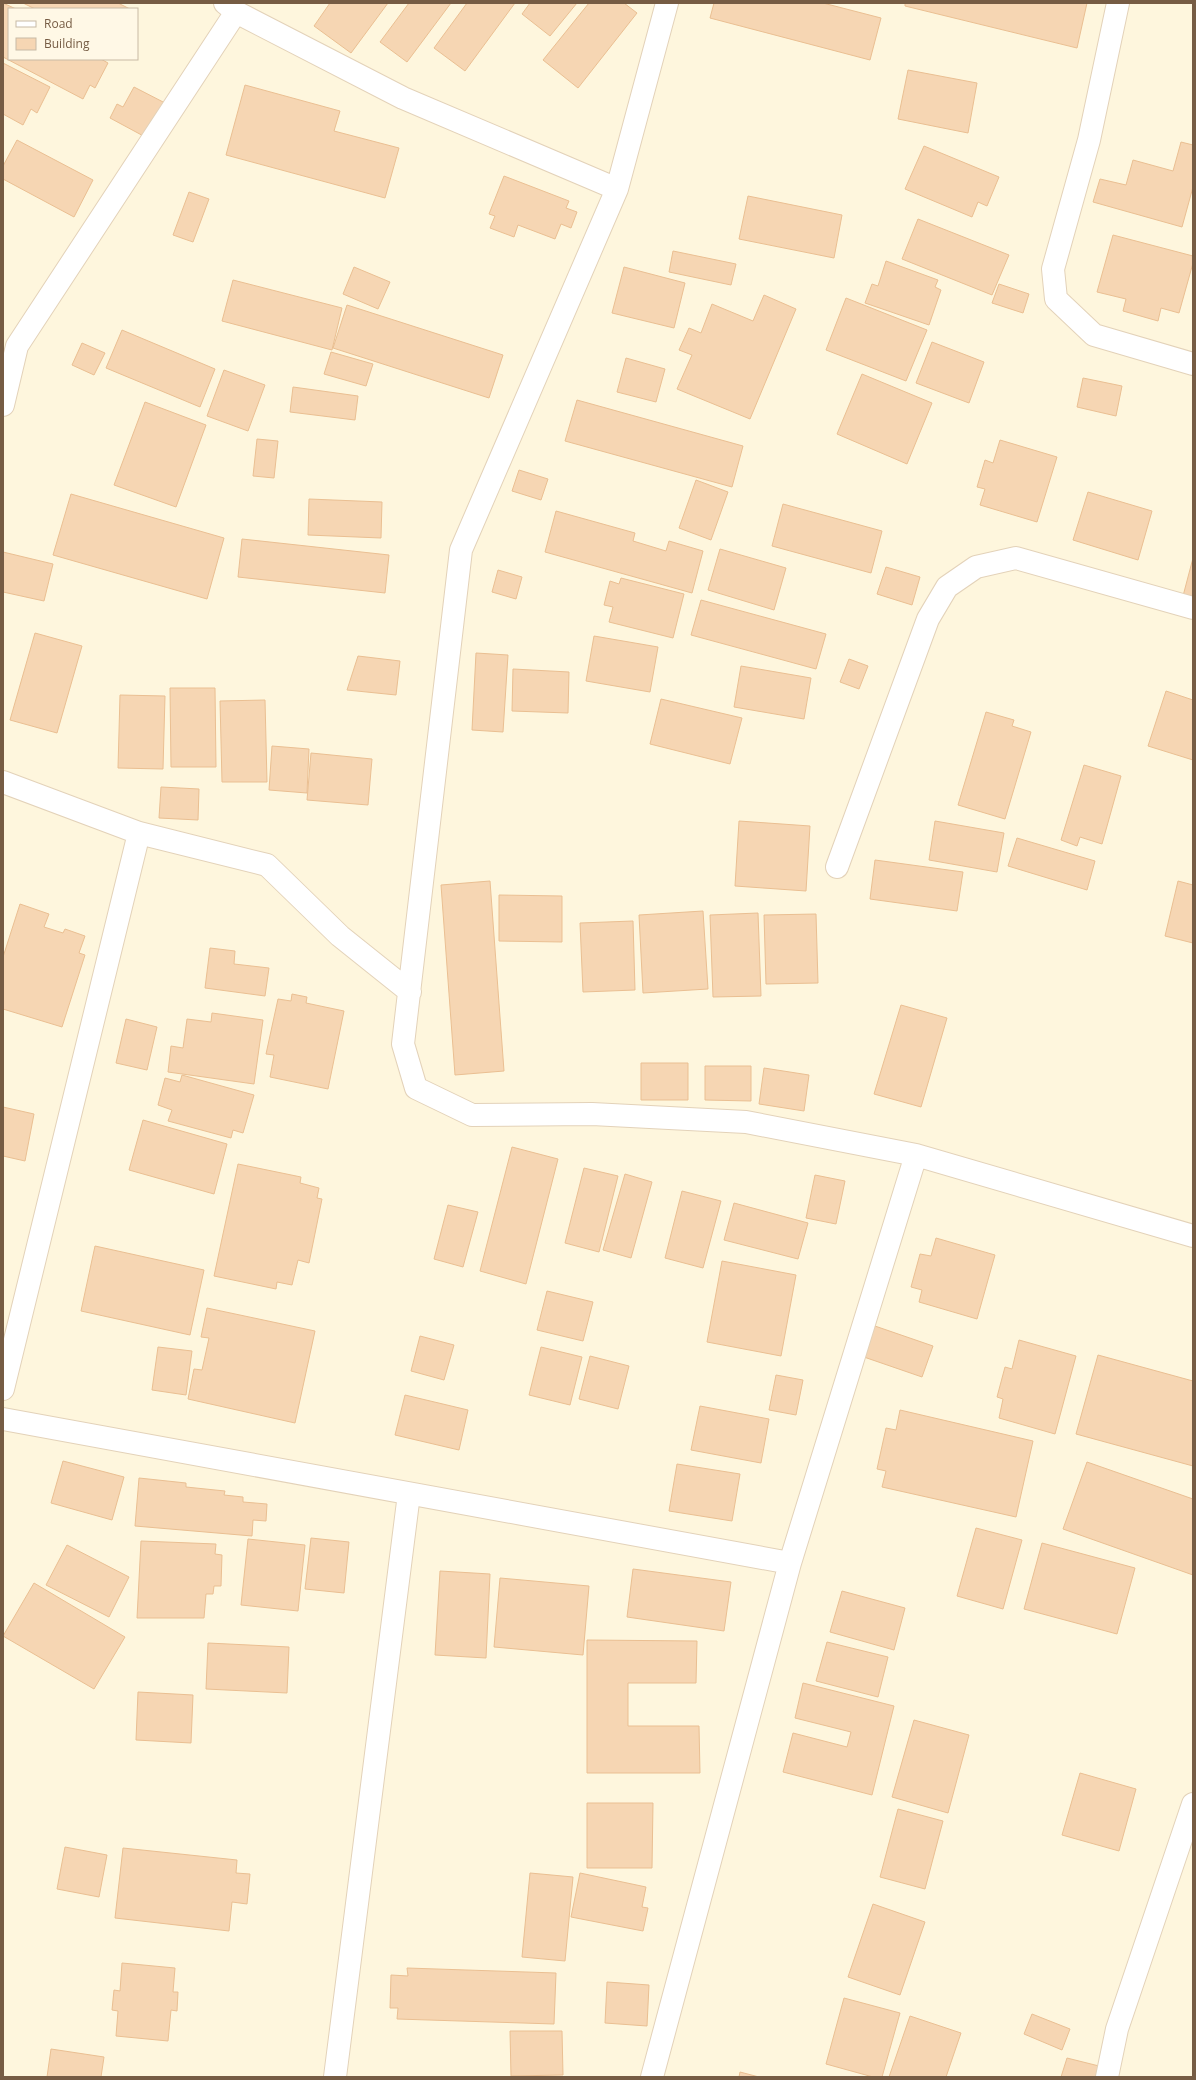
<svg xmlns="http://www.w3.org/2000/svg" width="1196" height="2080" font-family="'Open Sans',sans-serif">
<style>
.building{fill:#f6d6b3;stroke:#eabf92}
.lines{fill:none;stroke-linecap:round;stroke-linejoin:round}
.minor-casing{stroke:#e3d2b9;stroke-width:24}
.minor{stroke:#fff;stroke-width:22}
</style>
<rect width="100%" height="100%" fill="#fef6dd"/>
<path class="building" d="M3,3L16,9H9V59H101L108,63L95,88L90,85L83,99L3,57Z
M23,3H118L130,9H35Z
M330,3H388L351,53L314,26Z
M409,3H451L407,62L380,42Z
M467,3H515L465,71L434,48Z
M530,3H577L550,36L522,14Z
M589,3H624L637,13L578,88L543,60Z
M714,3H823L881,18L870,60L710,18Z
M905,3H1087L1077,48L905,6Z
M3,63L50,87L37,113L31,109L23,125L3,114Z
M908,70L977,83L968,133L898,119Z
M245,85L340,111L334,131L399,148L385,198L226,155Z
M134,87L167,104L149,139L110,118L117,104L123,107Z
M17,140L93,180L74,217L3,179V166Z
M1181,142L1193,145V187L1182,227L1093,202L1100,179L1126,185L1133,160L1173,171Z
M924,146L999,177L987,206L978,202L972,217L905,189Z
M504,176L569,201L566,208L577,212L571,228L561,224L555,239L518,225L514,237L490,228L495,216L489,214Z
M189,192L209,199L193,242L173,235Z
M748,196L842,215L834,258L739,239Z
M918,219L1009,255L992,295L902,259Z
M1113,235L1193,256V263L1179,313L1161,308L1158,321L1123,311L1126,299L1097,292Z
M673,251L736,264L731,285L669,272Z
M886,261L938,280L935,287L941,290L929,325L865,303L872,284L878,286Z
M354,267L390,282L378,309L343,294Z
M624,267L685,283L674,328L612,313Z
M233,280L342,308L332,350L222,321Z
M999,284L1029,294L1023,313L992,303Z
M764,295L796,309L750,419L677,389L692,355L679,350L689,328L701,333L712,304L753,321Z
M846,298L927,330L906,381L826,350Z
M347,305L503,355L489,398L333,348Z
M122,330L215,369L200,407L106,368Z
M932,342L984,362L969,403L916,383Z
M82,343L105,353L94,375L72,365Z
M331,352L373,364L366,386L324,374Z
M626,358L665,369L656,402L617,392Z
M224,370L265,385L248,431L207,416Z
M862,374L932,403L907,464L837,434Z
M1083,378L1122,386L1116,416L1077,407Z
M293,387L358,396L355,420L290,412Z
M577,400L743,446L732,487L565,441Z
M145,402L206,425L176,507L114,485Z
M257,439L278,441L274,478L253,476Z
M1000,440L1057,457L1037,522L980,505L985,489L977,487L985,460L993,463Z
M519,470L548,479L541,500L512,491Z
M696,480L728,492L711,540L679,528Z
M1088,492L1152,511L1138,560L1073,540Z
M71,494L224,538L207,599L53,555Z
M309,499L382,502L381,538L308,535Z
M783,504L882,531L871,573L772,546Z
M556,511L635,533L633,541L666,551L669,541L703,551L692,593L545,552Z
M242,539L389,555L385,593L238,577Z
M720,549L786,568L774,610L708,590Z
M3,552L53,564L44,601L3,592Z
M1193,558V599L1183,596Z
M886,567L920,577L912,605L877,594Z
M498,570L522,577L516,599L492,592Z
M621,578L684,594L673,638L609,622L613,607L604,605L610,581L619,584Z
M701,600L826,634L816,669L691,635Z
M35,633L82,646L57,733L10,720Z
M594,636L658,647L650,692L586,681Z
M476,653L508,655L503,732L472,730Z
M358,656L400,661L396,695L347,690Z
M849,659L868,666L859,689L840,682Z
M741,666L811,678L804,719L734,707Z
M513,669L569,672L568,713L512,711Z
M170,688H215L216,767H171Z
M1166,691L1193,700V760L1148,746Z
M120,695L165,696L163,769L118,768Z
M661,699L742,718L730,764L650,744Z
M265,700L267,782H222L220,701Z
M986,712L1014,720L1012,726L1031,732L1005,819L958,805Z
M272,746L309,749L307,793L269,790Z
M311,753L372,759L368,805L307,800Z
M1084,765L1121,776L1102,844L1080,837L1077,846L1061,840Z
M161,787L199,789L198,820L159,818Z
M739,821L810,826L806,891L735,886Z
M935,821L1004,833L997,872L929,860Z
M1017,838L1095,861L1087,890L1008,866Z
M875,860L963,872L957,911L870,899Z
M490,881L504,1071L455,1075L441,885Z
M1178,881L1193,885V943L1165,936Z
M499,895L562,896V942L499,941Z
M20,904L49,914L44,927L63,933L65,929L85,936L79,953L85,955L62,1027L3,1009V957Z
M703,911L708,989L643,993L639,915Z
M758,913L761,996L713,997L710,915Z
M816,914L818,983L766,984L764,915Z
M633,921L635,990L583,992L580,923Z
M210,948L235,951L234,964L269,968L265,996L205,988Z
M292,994L307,997L306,1003L344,1011L328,1089L270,1077L274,1055L266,1054L278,999L291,1001Z
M901,1005L947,1018L921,1107L874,1094Z
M212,1013L263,1020L254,1084L168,1072L171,1046L183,1048L187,1019L211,1022Z
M126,1019L157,1027L147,1070L116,1063Z
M641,1063H688V1100H641Z
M705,1066H751V1101L705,1100Z
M764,1068L809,1075L804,1111L759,1104Z
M182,1075L254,1095L243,1133L233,1130L231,1138L168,1121L172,1110L158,1105L165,1078L180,1082Z
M3,1107L34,1114L25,1161L3,1156Z
M143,1120L227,1144L214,1194L129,1170Z
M512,1147L558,1159L526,1284L480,1271Z
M238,1164L301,1177L300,1183L319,1188L317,1198L322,1199L309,1263L298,1260L292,1285L277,1282L276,1289L214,1276Z
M584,1168L618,1176L599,1252L565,1243Z
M625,1174L652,1182L631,1258L603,1250Z
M815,1175L845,1181L836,1224L806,1218Z
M682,1191L721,1201L703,1268L665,1258Z
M734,1203L808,1223L798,1259L724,1240Z
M448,1205L478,1212L463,1267L434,1259Z
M936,1238L995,1255L977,1319L919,1302L922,1290L911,1287L920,1254L931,1256Z
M95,1246L204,1270L190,1335L81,1311Z
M722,1261L796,1275L781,1356L707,1342Z
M547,1291L593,1302L583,1341L537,1330Z
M207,1308L315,1331L295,1423L188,1399L194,1369L202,1370L209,1338L201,1337Z
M872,1325L933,1346L922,1377L861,1356Z
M420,1336L454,1345L444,1380L411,1371Z
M1019,1340L1076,1356L1055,1434L999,1418L1003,1399L997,1397L1005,1367L1012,1369Z
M158,1347L192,1351L186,1395L152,1390Z
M541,1347L582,1357L570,1405L529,1395Z
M1098,1355L1193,1381V1466L1076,1434Z
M590,1356L629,1366L618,1409L579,1399Z
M776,1375L803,1380L796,1415L769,1410Z
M405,1395L468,1410L459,1450L395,1435Z
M700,1406L769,1419L761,1463L691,1450Z
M900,1410L1033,1441L1016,1517L882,1487L886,1471L877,1469L886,1428L896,1430Z
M63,1461L124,1477L112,1520L51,1503Z
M1087,1462L1193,1499V1575L1063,1529Z
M677,1464L740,1474L732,1521L669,1511Z
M139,1478L186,1483V1487L225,1491L224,1495L243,1497V1502L267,1504L266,1521L253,1520L252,1536L135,1526Z
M976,1528L1022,1540L1003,1609L957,1596Z
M311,1538L349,1542L344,1593L305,1589Z
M248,1539L305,1545L298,1611L241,1605Z
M141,1541L216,1544L215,1554L222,1555L221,1586H214L213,1594H206L204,1618H137Z
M1042,1543L1135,1568L1117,1634L1024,1609Z
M67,1545L129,1577L109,1617L46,1585Z
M633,1569L731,1582L724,1631L627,1617Z
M440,1571L490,1574L486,1658L435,1655Z
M500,1578L589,1586L583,1655L494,1647Z
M34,1583L125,1637L94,1689L3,1636Z
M842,1591L905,1608L894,1650L830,1632Z
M587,1640L697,1641L696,1683H628V1726H699L700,1773H587Z
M827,1642L888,1657L878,1697L816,1681Z
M208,1643L289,1647L287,1693L206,1689Z
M803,1683L894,1706L872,1795L783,1772L793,1733L847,1747L851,1732L795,1718Z
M138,1692L193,1695L191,1743L136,1740Z
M914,1720L969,1735L948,1813L892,1797Z
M1080,1773L1136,1789L1119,1851L1062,1835Z
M587,1803H653L652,1868H587Z
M898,1809L943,1821L925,1889L880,1877Z
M65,1847L107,1855L99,1897L57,1889Z
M123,1848L237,1860L236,1873L250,1874L247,1904L232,1902L229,1931L115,1918Z
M530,1873L573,1877L565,1961L522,1957Z
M580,1873L646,1887L642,1907L648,1908L643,1931L571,1917Z
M873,1904L925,1922L900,1995L848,1977Z
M122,1963L175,1968L173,1992H178L177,2011L171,2010L168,2041L116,2036L118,2011L112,2010L114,1990L120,1991Z
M407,1968L556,1973L554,2024L397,2019L398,2008H390L391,1975L408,1976Z
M607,1982L649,1985L647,2026L605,2023Z
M844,1998L900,2013L882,2077H873L826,2064Z
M1032,2014L1070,2029L1062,2050L1024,2034Z
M910,2016L961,2033L946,2077H889Z
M510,2031H562L563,2075L511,2076Z
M51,2049L104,2057L101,2077H47Z
M1067,2058L1099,2066L1096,2077H1061Z
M740,2072L759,2077H739Z"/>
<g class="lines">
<defs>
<path id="minor" d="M225,3L236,12L403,98L617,189
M667,3L617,189L461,550L403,1044L416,1088L472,1115L592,1114L746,1122L916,1155L1193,1236
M1118,3L1089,140L1053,269L1056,299L1094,335L1193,364
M3,405L17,346L236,12
M3,782L139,833L267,865L340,936L410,992
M837,867L928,619L947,587L976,567L1016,558L1193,608
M3,1389L139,833
M3,1419L790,1563
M335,2077L409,1494
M652,2077L790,1563L916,1155
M1107,2077L1117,2029L1193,1804"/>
</defs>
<use href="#minor" class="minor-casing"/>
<use href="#minor" class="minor"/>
</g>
<rect width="1196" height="2080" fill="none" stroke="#765c44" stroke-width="8"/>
<rect x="8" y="8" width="130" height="52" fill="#fff8e6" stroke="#c8baa5"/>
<rect x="16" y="21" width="20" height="6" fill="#ffffff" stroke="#c8baa5"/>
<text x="44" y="28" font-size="12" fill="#765c44">Road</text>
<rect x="16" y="38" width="20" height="12" fill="#f6d6b3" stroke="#c8baa5"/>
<text x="44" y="48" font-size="12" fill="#765c44">Building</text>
</svg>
